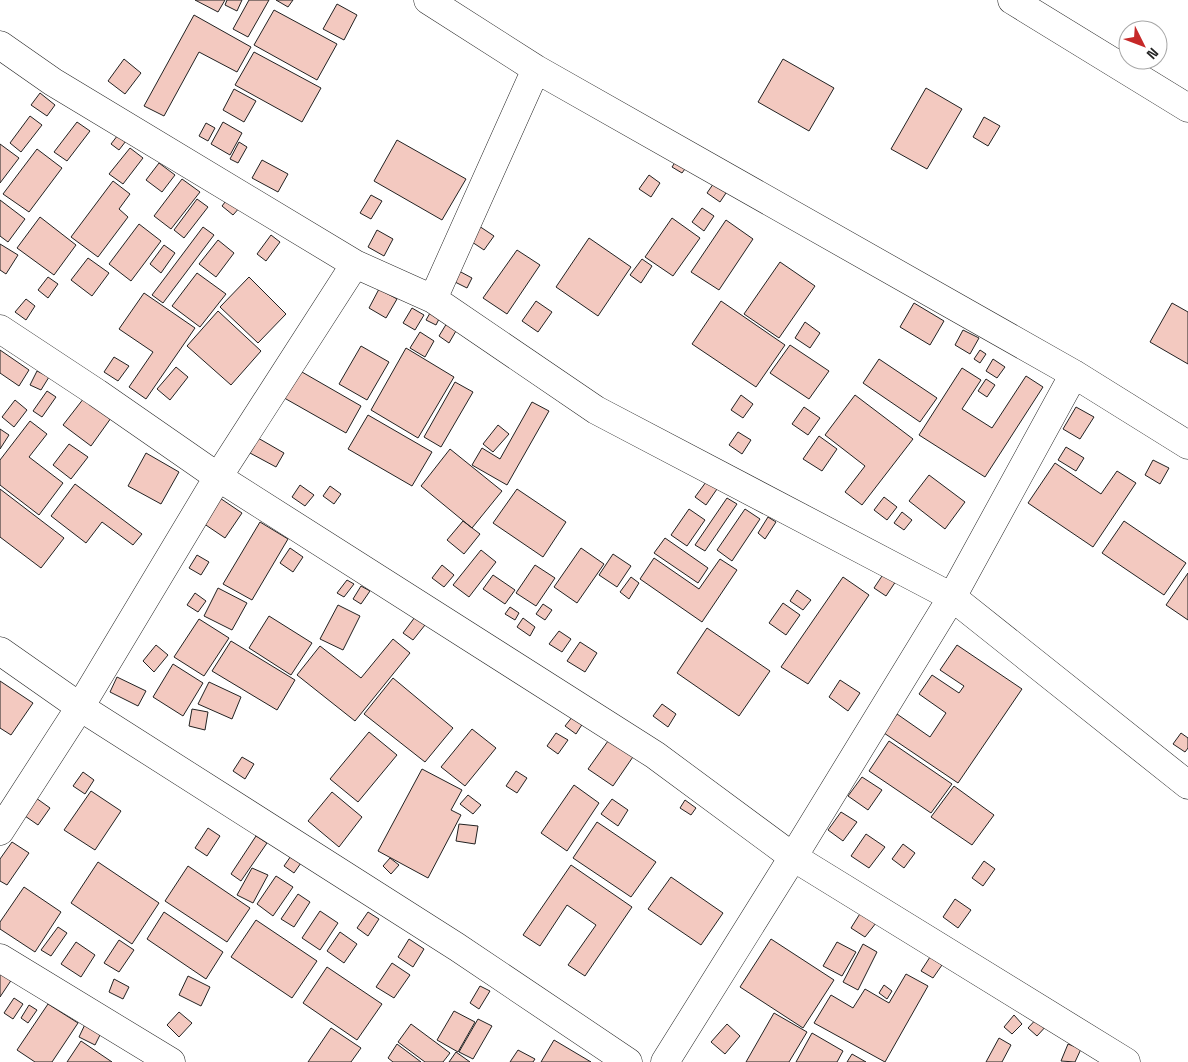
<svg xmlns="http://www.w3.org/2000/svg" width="1188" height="1062" font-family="'Space Grotesk',sans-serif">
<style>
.building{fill:#f3c9c0;stroke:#222}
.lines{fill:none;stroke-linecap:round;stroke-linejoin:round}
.minor-casing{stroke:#222;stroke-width:29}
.minor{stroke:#fff;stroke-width:28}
</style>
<rect width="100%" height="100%" fill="#fff"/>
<path class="building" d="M195,0H225L218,12Z
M227,0H242L237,11L225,5Z
M249,0H269L248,37L233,29Z
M276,0H293L288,7Z
M337,4L357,15L344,40L323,29Z
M274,10L337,44L317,80L254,45Z
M194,15L251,47L237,72L199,52L164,116L144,106Z
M254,52L321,88L302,122L235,85Z
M124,59L141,73L125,94L108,81Z
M783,59L834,88L809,131L758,102Z
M926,88L962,109L927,169L891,149Z
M234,89L256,101L244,122L223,110Z
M40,93L55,105L47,116L31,105Z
M30,116L42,125L21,152L10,143Z
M984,117L1000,126L988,146L973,137Z
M77,122L90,131L67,161L54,152Z
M223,122L242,133L230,155L211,144Z
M206,123L215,128L208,141L199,136Z
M121,131L129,137L119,150L111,144Z
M397,140L466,179L442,220L374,181Z
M239,142L247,147L238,163L230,159Z
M0,144L19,158L0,183Z
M130,148L143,158L123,184L109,174Z
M37,149L62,168L29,212L3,194Z
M680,155L690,162L682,173L672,167Z
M262,160L288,174L278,192L252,178Z
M159,163L175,175L162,192L146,180Z
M649,175L660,183L651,197L639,189Z
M718,177L730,187L720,202L707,193Z
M182,179L200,192L171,229L154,216Z
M113,181L130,194L119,209L128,217L98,257L71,237Z
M371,195L382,201L371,219L360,213Z
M229,197L241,206L233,215L222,206Z
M197,199L208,207L184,238L174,230Z
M0,200L25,219L8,242L0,236Z
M702,208L714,216L704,231L692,222Z
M40,217L76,245L54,275L17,248Z
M672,218L700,238L673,276L645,257Z
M726,220L753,239L719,290L691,272Z
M139,224L161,241L131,281L109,264Z
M479,226L494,236L484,250L469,240Z
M203,227L214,235L163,303L152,295Z
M377,230L393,239L384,256L368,247Z
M271,235L280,242L266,261L257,254Z
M589,238L631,267L598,316L556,287Z
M218,240L234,253L216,277L199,264Z
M0,244L18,255L6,274L0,270Z
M164,245L175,253L161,273L150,264Z
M517,250L540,265L507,314L483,298Z
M88,258L109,273L92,296L71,280Z
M642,259L652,266L641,283L630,275Z
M780,262L815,286L779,338L744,314Z
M459,271L472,278L467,288L453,281Z
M197,273L226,294L200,327L172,306Z
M48,277L58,284L48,298L38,290Z
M249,277L286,314L258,343L220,307Z
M379,289L397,299L386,318L369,308Z
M144,293L195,328L146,399L129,387L153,352L119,329Z
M26,299L35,306L26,320L15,312Z
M536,301L552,312L538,332L522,321Z
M721,301L785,345L756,387L692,344Z
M914,303L944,321L930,345L900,327Z
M1172,303L1188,312V364L1150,342Z
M434,306L443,311L436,325L426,320Z
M412,308L424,315L415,330L403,323Z
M218,311L261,351L231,385L187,346Z
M450,318L460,324L449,343L439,336Z
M805,322L820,333L810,348L795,338Z
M963,330L979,338L970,354L955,345Z
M420,332L434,341L425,357L410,348Z
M790,345L829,371L809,399L770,373Z
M361,346L389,362L367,400L339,384Z
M406,348L454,377L418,438L371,410Z
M0,350L29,370L19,386L0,373Z
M980,350L986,354L980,363L974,359Z
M114,357L129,366L118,381L104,372Z
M879,359L937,398L920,422L863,383Z
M993,359L1005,367L997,378L986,371Z
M176,367L188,377L170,400L157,389Z
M295,368L361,406L346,433L279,395Z
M962,368L981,380L962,409L992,428L1026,376L1043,387L985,477L919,435Z
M37,371L49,377L41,390L30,385Z
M986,379L995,385L987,397L978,391Z
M455,382L473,392L441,447L424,437Z
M47,391L56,397L42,417L33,411Z
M741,395L753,404L743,418L731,410Z
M855,395L913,439L862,505L845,492L865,466L825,435Z
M84,398L111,418L91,446L63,425Z
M15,400L27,410L14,427L2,417Z
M532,402L549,411L507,485L472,465L482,448L500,459Z
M804,407L820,418L808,435L792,424Z
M1076,407L1094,417L1080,439L1063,429Z
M368,415L432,452L412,486L348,449Z
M30,421L47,434L29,457L63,483L39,515L0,485V460Z
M498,425L509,434L493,452L483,444Z
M0,429L9,435L0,449Z
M738,432L751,440L742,454L729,445Z
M819,436L837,449L822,471L803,459Z
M258,438L284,453L276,467L250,453Z
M69,444L88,457L71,479L53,465Z
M1066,447L1084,458L1076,471L1058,460Z
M450,449L502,491L472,528L421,486Z
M146,453L179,472L161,504L128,486Z
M1153,460L1169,468L1160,484L1145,475Z
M1055,463L1101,494L1117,471L1136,483L1093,547L1028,503Z
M929,475L965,502L945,529L909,501Z
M706,482L717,489L706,505L695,497Z
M75,484L142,534L133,545L102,522L86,543L51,516Z
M300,485L314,495L305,506L292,497Z
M330,486L341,494L334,504L323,496Z
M0,489L64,538L41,568L0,537Z
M517,489L566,522L543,557L493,523Z
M214,494L242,513L225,538L197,519Z
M884,497L897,507L887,520L874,510Z
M727,498L737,504L705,551L695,545Z
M689,509L705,520L687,546L671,535Z
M745,509L760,519L732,561L717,550Z
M902,512L912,520L904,530L894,523Z
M768,517L776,522L765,539L758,533Z
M463,521L480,534L464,554L447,540Z
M1124,521L1186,563L1164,595L1102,553Z
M260,522L288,539L252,600L223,584Z
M665,538L708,568L698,583L654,553Z
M290,548L303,557L293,572L280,563Z
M581,548L604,564L577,603L554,587Z
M481,550L496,562L469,597L453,585Z
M613,554L631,566L617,587L599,575Z
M197,555L209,562L201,575L189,568Z
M654,558L699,589L720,559L737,570L702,622L640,579Z
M442,565L454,575L444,587L432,578Z
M535,565L555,578L536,606L516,593Z
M884,573L896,581L886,596L874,588Z
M1188,573V620L1166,605Z
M493,575L515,590L505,604L483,589Z
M631,577L639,583L629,599L620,592Z
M843,577L869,595L808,684L781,667Z
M347,580L354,584L344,597L337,593Z
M361,586L370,591L361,604L353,599Z
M218,588L247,603L232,630L204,616Z
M797,590L811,600L803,610L790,601Z
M195,593L206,601L198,612L187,605Z
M783,603L800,615L786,635L769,623Z
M543,604L552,610L545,620L536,614Z
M338,605L360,616L343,650L320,639Z
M510,607L519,613L515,620L505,614Z
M269,616L312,643L291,675L249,648Z
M415,617L425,625L413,640L403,633Z
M523,618L535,627L530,636L517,627Z
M199,619L229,638L204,676L174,657Z
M707,628L770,671L739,716L677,673Z
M559,631L571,639L562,652L549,644Z
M393,639L410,653L355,721L297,675L320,646L361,678Z
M231,641L295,680L277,710L212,671Z
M580,642L597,653L585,672L567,661Z
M156,645L168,655L154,672L143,661Z
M957,645L1022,689L958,783L884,733L897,714L930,737L946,713L919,694L932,675L959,693L964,686L940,670Z
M173,664L203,683L183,716L153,697Z
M117,677L146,691L138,706L110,692Z
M393,678L453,728L425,762L364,714Z
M840,680L860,693L848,711L829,697Z
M0,681L33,703L11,735L0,728Z
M209,682L241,697L232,719L198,704Z
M662,704L676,714L668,727L653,716Z
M192,709L208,712L205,730L189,726Z
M573,716L583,723L576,734L565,726Z
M472,729L496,748L465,786L441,767Z
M369,732L397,755L358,802L330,779Z
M556,733L568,740L558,754L547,746Z
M1181,733L1188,738V748L1185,752L1173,744Z
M613,734L637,751L613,786L588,769Z
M889,741L952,784L931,813L869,771Z
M242,757L254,764L245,779L233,771Z
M422,769L462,790L451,810L461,815L428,878L378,851Z
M516,771L527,778L517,793L506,786Z
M83,772L94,780L85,794L73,786Z
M862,777L882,790L868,810L848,796Z
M574,785L599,803L567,851L541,833Z
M954,786L994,815L972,845L931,817Z
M91,791L121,811L95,850L64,830Z
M332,792L362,817L339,847L308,821Z
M468,795L481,805L473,814L460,804Z
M36,798L50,808L38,825L25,816Z
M612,799L628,810L618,826L601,814Z
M685,800L696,808L691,815L680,808Z
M841,812L857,822L843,841L828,830Z
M597,822L656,862L631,897L573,858Z
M459,824L478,826L475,844L456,841Z
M208,828L220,836L207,856L195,848Z
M866,834L885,847L869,868L851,856Z
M256,836L267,843L241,881L231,874Z
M12,842L29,853L7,885L0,881V859Z
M903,844L915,853L904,868L892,859Z
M293,853L303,860L294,873L284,866Z
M390,858L399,865L391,874L383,866Z
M984,861L995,869L983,886L972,878Z
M98,862L159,903L132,944L71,903Z
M571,865L632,907L585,976L568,965L596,925L567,905L540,946L523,935Z
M188,866L250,908L227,942L165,901Z
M252,868L268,875L253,903L237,895Z
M276,876L293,887L273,916L257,904Z
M671,877L723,913L701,945L648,909Z
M24,887L61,912L35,952L0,929V922Z
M298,894L310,902L294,927L281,919Z
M955,899L971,910L958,928L943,917Z
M320,911L338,923L320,950L302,938Z
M164,912L223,952L206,979L147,939Z
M368,912L379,919L368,936L357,928Z
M861,912L876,923L865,937L851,928Z
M256,920L317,961L292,998L231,957Z
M58,927L67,933L51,956L41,950Z
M340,932L357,944L344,963L327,951Z
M409,939L424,949L413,967L398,957Z
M771,939L834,980L803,1028L740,987Z
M119,940L134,950L119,972L104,963Z
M76,942L95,955L81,977L61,964Z
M837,942L856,952L842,976L823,966Z
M863,944L877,952L858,990L843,982Z
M930,957L942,965L933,978L921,971Z
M392,963L410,975L394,998L376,987Z
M0,967L14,976L0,997Z
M327,967L382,1004L357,1040L303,1003Z
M906,974L928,986L885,1062L814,1023L831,995L853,1008L865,989L889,1003Z
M188,976L210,987L201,1006L179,995Z
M114,979L129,987L123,999L109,992Z
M884,985L892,991L887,999L879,993Z
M480,986L490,991L479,1009L470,1003Z
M14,998L23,1004L13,1019L4,1013Z
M48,1004L78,1023L52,1062H35L17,1050Z
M29,1005L37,1010L28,1023L21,1018Z
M454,1011L475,1022L458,1052L437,1040Z
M179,1012L192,1023L179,1037L167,1025Z
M774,1013L807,1032L789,1062H746Z
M1014,1015L1022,1024L1012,1034L1004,1027Z
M1039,1016L1048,1024L1037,1036L1028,1028Z
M88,1018L105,1025L95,1045L79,1037Z
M478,1019L492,1026L473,1059L459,1052Z
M411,1024L450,1053L443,1062H425L398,1042Z
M727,1024L740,1036L725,1054L711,1042Z
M331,1028L361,1048L351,1062H308Z
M812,1033L843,1051L837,1062H796Z
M999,1038L1011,1045L1002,1062H986Z
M554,1040L591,1062H541Z
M81,1041L112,1062H67Z
M397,1044L421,1062H393L388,1058Z
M1068,1044L1081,1049L1075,1062L1061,1061Z
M518,1050L535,1059L533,1062H510Z
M456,1052L470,1062H449Z
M852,1054L866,1062H847Z"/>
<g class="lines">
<defs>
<path id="minor" d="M428,0L536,69L1074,374L1188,445
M1012,0L1188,108
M0,45L53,82L355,264L433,299L596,410L952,597L1188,785
M433,299L536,69
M0,329L97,393L218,477L655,755L793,857L1126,1062
M0,651L80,707L457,947L628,1062
M0,831L80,707L218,477L355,264
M0,958L171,1062
M665,1062L793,857L952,597L1074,374"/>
</defs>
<use href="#minor" class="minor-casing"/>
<use href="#minor" class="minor"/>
</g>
<g transform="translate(1143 45) rotate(132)"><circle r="24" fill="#ffffff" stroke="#a7a7a7"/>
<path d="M0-4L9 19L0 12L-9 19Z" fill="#c62828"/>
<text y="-8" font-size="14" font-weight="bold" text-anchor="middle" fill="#222222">N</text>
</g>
</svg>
